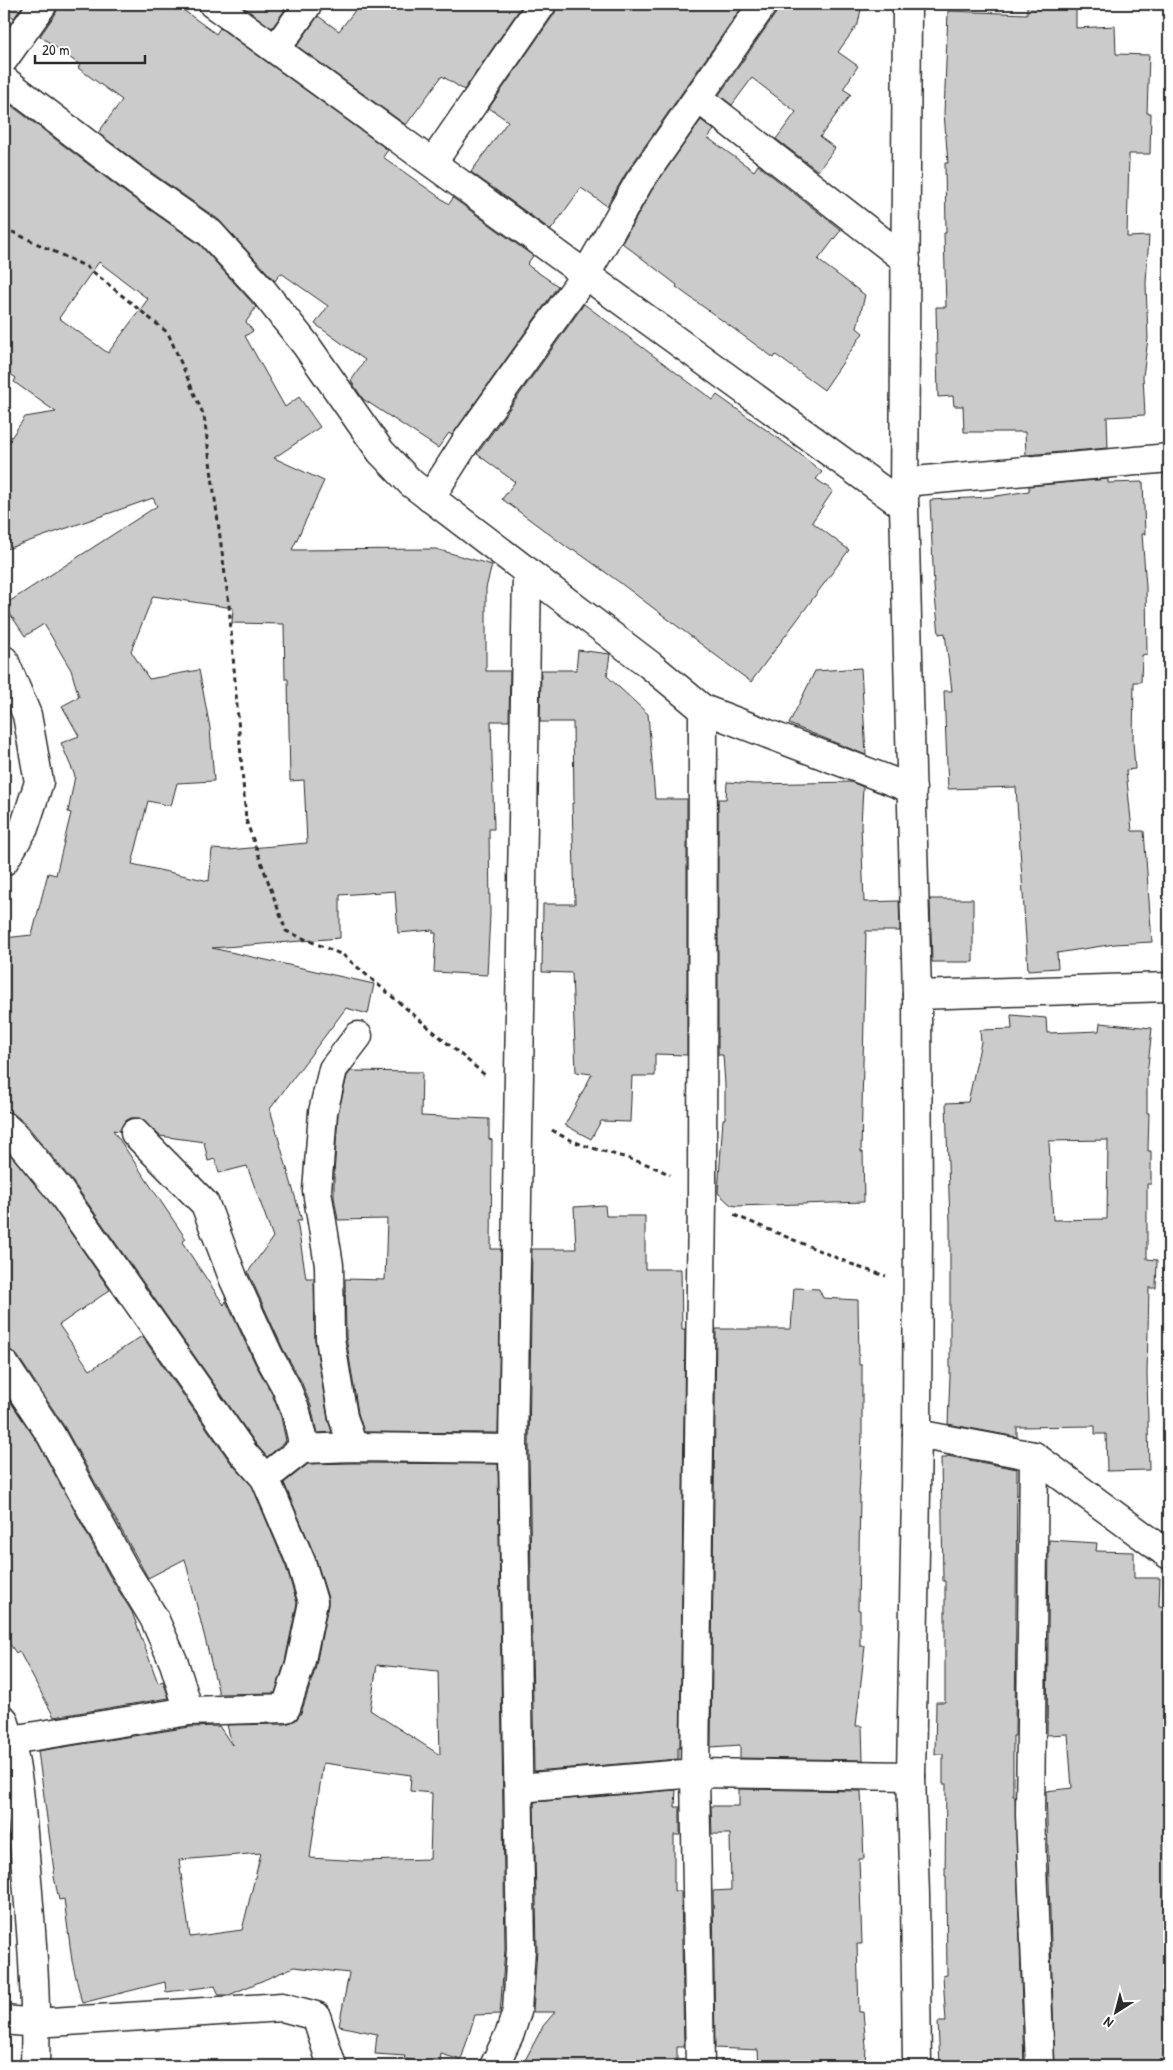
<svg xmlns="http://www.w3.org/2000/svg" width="1173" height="2070" font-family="'Patrick Hand',sans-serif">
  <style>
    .building { fill: #cbcbcb; stroke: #2b2b2b; fill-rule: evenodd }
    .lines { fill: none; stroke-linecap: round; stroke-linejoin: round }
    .minor-casing { stroke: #2b2b2b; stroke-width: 31 }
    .path { stroke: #2b2b2b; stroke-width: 3; stroke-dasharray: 5 4; stroke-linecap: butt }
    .minor { stroke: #fff; stroke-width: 28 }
  </style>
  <rect width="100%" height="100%" fill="#fff"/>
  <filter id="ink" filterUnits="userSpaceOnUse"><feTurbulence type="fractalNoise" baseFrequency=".02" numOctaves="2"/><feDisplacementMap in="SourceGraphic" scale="10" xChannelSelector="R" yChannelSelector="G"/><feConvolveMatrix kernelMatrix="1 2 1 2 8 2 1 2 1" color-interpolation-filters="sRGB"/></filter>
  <g filter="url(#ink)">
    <g class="building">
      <polygon points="4,4 24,4 14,18 4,10"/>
      <polygon points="58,4 175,4 216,34 220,28 388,150 383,157 449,204 453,198 533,256 527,264 530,267 558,286 452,435 449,433 438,448 363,399 351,381 365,360 315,324 328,306 281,273 275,281 219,220 145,168 98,133 122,100 78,68 80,65 40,36 56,13"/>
      <polygon points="239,4 289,4 272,28"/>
      <polygon points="360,4 523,4 464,90 442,76 406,125 297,46 318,16 339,31"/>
      <polygon points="557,4 744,4 626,173 607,206 581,188 551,230 471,172 508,121 489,108 555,13"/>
      <polygon points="778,4 862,4 858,24 838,52 858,66 843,89 851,94 820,137 835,148 818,171 776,139 796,112 752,78 732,105 719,95 776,13"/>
      <polygon points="1027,4 1076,4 1076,28 1115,26 1116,54 1149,55 1147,113 1151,113 1150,154 1129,154 1127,237 1149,236 1146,283 1148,339 1143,376 1145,415 1107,417 1108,448 1026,455 1025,432 964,432 963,406 954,406 953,396 938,397 936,307 946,307 944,233 946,233 945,163 948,163 944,113 948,11 1027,14"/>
      <path d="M 4,100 L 126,193 L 200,245 L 256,307 L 246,322 L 253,331 L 245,336 L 285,407 L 299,397 L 320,427 L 274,458 L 324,481 L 292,550 L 436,549 L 492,565 L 486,588 L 486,671 L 510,671 L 509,721 L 491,721 L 494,829 L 489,829 L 490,915 L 487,975 L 434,972 L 436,933 L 433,933 L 433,930 L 398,933 L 395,891 L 340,895 L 340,938 L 212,948 L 374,984 L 368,1014 L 346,1008 L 270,1109 L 302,1221 L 297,1221 L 306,1278 L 314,1278 L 315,1340 L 328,1420 L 332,1432 L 317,1433 L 311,1406 L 301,1381 L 283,1349 L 248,1272 L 273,1237 L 247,1166 L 219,1173 L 215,1159 L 208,1161 L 204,1142 L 160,1136 L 140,1118 L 131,1118 L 124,1122 L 120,1131 L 113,1130 L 186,1239 L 182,1242 L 224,1305 L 226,1301 L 255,1363 L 272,1394 L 281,1417 L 286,1441 L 267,1457 L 256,1444 L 73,1182 L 25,1123 L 14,1114 L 4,1111 L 4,938 L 32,935 L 48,873 L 56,875 L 71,813 L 68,812 L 75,776 L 61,743 L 79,736 L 62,706 L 79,697 L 71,670 L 44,624 L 25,636 L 4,605 L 157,506 L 153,498 L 4,550 L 4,448 L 25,417 L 56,412 L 14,382 L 16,378 L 4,370 ZM 99,262 L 148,299 L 108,353 L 59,318 ZM 153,596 L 233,608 L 232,623 L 284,624 L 285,679 L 288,679 L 290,781 L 304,780 L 307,843 L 228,850 L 212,849 L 209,881 L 132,864 L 148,801 L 171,806 L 177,783 L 214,781 L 210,728 L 199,670 L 149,679 L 131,651 Z"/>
      <polygon points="701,120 714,130 708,138 754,171 758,165 841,230 818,260 865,295 857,328 863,333 824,390 776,355 774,358 676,287 677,285 622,243 652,190"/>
      <polygon points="584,304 713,400 717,395 796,451 822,472 816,479 833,491 812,522 849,550 751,682 619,582 573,549 572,551 502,499 515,482 477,454"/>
      <polygon points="1108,479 1108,483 1143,482 1145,534 1142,534 1146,586 1147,654 1142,655 1141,682 1134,682 1133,741 1135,769 1126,770 1132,831 1144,831 1152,942 1115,944 1057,953 1058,968 1028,970 1016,787 948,789 944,691 952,691 945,633 939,634 934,587 930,500 990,497 1029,491 1029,486"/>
      <polygon points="578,650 610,654 607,676 648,714 655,799 687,799 687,1055 655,1054 655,1076 632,1076 630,1122 601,1121 591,1139 565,1125 592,1074 576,1072 572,973 542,972 543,904 575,904 572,803 574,803 573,722 540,722 541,670 576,670"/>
      <polygon points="861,668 866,755 789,724 815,671"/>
      <polygon points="727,782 755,784 851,782 863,787 861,825 864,902 899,901 900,931 866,931 861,1152 863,1152 864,1202 737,1206 731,1205 718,1193 723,1119 725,1119 725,1085 723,1055 718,1055 718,799 726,799"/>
      <polygon points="930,899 973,899 973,962 932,962"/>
      <path d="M 1011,1015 L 1046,1018 L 1047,1033 L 1099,1031 L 1100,1023 L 1152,1028 L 1147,1075 L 1147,1113 L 1149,1113 L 1148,1151 L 1151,1151 L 1151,1184 L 1147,1184 L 1147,1259 L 1157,1260 L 1156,1288 L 1149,1288 L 1147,1373 L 1149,1470 L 1107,1471 L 1106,1434 L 1095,1434 L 1095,1426 L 1017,1427 L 1017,1437 L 948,1424 L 950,1376 L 950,1223 L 946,1103 L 968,1102 L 981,1042 L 980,1030 L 1012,1029 ZM 1108,1140 L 1107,1219 L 1053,1220 L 1049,1141 Z"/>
      <polygon points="351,1071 422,1072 421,1116 489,1119 489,1139 492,1140 491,1249 501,1249 498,1433 364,1432 358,1413 346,1337 345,1279 385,1280 387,1219 338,1220 334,1197 334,1175 338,1114 347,1076"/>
      <polygon points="4,1147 48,1200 110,1290 59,1325 90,1370 142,1336 231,1463 252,1486 286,1567 297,1603 285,1661 275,1693 219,1694 185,1559 148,1578 64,1426 17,1355 9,1350 4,1342"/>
      <polygon points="605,1205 606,1216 645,1216 645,1269 681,1269 682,1329 685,1329 680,1748 678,1748 678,1759 534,1771 529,1449 532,1249 576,1249 574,1207"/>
      <polygon points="794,1288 819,1289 823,1298 858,1300 859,1365 862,1365 862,1436 859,1496 860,1496 858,1610 860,1610 860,1646 865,1646 856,1726 862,1726 863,1760 740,1758 740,1745 711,1747 716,1329 791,1329"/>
      <polygon points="10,1401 38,1443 109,1575 132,1612 158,1683 163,1681 169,1698 54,1717 19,1651 16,1653 4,1636 4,1406"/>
      <polygon points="947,1456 1017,1469 1015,1736 1013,1736 1013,1796 1015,1796 1024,2066 940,2066 938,2022 946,2022 943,1976 947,1975 946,1876 945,1876 946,1784 943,1784 943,1754 935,1754 936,1702 945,1702 945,1581 943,1581 941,1458 947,1458"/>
      <path d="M 353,1463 L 498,1464 L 505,1949 L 500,2014 L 475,2015 L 461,2060 L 441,2054 L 440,2063 L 404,2059 L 405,2056 L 375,2054 L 377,2034 L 339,2026 L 349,1973 L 294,1967 L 229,1995 L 219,1995 L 215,1986 L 166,1992 L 165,1982 L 82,2003 L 72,1961 L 64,1899 L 59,1900 L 53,1872 L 54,1871 L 38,1751 L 190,1727 L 219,1726 L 232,1745 L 227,1725 L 286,1724 L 296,1720 L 301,1713 L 315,1670 L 328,1605 L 328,1598 L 315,1556 L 284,1483 L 308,1464 ZM 377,1665 L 438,1671 L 440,1755 L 370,1710 ZM 323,1763 L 411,1775 L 410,1791 L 432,1793 L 430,1859 L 362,1861 L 310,1858 ZM 261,1853 L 242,1930 L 190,1937 L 179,1860 Z"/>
      <polygon points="1049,1540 1097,1543 1096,1551 1134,1552 1134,1578 1160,1578 1159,1606 1169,1607 1169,1903 1165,1903 1166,1960 1169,1960 1169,2066 1055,2066 1046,1791 1072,1788 1068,1734 1047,1735"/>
      <polygon points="739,1789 861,1791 864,1859 859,1859 862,1944 857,1944 859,2012 863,2012 866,2046 865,2066 759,2066 758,2050 715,2048 713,1891 731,1890 730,1834 712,1834 711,1806 739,1806"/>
      <polygon points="676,1790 675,1807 680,1807 680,1835 674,1835 674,1891 681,1891 684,2047 677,2047 677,2066 522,2066 543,2026 555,2012 533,2012 537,1949 534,1802"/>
    </g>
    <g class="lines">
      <g class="minor-casing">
        <g id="minor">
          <polyline points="213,4 904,506"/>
          <polyline points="907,4 904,506 917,995 918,1216 917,1434 911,1776 915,1895 917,2066"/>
          <polyline points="276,49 308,4"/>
          <polyline points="4,59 43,4"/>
          <polyline points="4,80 136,181 210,233 263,291 306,345 381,452 411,483 650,665 703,709 912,789"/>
          <polyline points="698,98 906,260"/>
          <polyline points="433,162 542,4"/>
          <polyline points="904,482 1169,458"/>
          <polyline points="430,498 465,443 586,274 639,182 763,4"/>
          <polyline points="4,660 27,715 39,782 24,828 4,861"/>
          <polyline points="917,995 1169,987"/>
          <polyline points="4,1126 14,1135 60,1191 244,1454 265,1478 301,1562 313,1602 300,1665 286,1708 189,1711"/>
          <polyline points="135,1133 205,1204 234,1280 269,1356 286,1387 296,1412 302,1438 302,1449"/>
          <polyline points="4,1364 51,1435 123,1567 154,1618 174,1663 189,1711 11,1740"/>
          <polyline points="917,1434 1034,1456 1169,1555"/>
          <polyline points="353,1447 343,1417 330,1338 329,1265 317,1191 323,1112 333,1069 358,1036"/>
          <polyline points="1034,1456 1030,1815 1040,2066"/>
          <polyline points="265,1478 302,1449 353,1447 513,1449"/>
          <path d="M 4,1720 C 19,1763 21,1811 25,1856 C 31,1926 37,1996 35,2066"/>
          <polyline points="519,1788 695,1773 911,1776"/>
          <polyline points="4,2020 36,2023 282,2007 316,2016 332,2066"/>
          <polyline points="494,2066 510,2033 517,2011 521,1949 513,1449 527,571"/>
          <polyline points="700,2066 695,1773 702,1199 703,709"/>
        </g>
      </g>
      <g class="path">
        <polyline points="4,228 87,267 168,333 204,416 229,605 246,820 286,931 343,955 485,1075"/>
        <path d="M 552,1130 C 587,1153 633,1154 670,1175"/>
        <polyline points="734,1215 861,1268 886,1276"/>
      </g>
      <use href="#minor" class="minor"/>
    </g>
  </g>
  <rect width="1173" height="2070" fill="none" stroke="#fff" stroke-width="20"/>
  <rect x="10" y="10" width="1153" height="2050" fill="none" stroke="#2b2b2b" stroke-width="2" filter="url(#ink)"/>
  <g transform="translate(1116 2012) rotate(216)" stroke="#ffffff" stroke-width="4" paint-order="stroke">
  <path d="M0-4L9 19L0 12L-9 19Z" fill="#2b2b2b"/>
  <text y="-8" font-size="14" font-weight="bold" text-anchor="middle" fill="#2b2b2b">N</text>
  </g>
  <path d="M35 55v8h110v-8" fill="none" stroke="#2b2b2b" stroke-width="2.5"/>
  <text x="42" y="55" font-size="15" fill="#2b2b2b" stroke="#ffffff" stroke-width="4" paint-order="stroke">20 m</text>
</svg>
